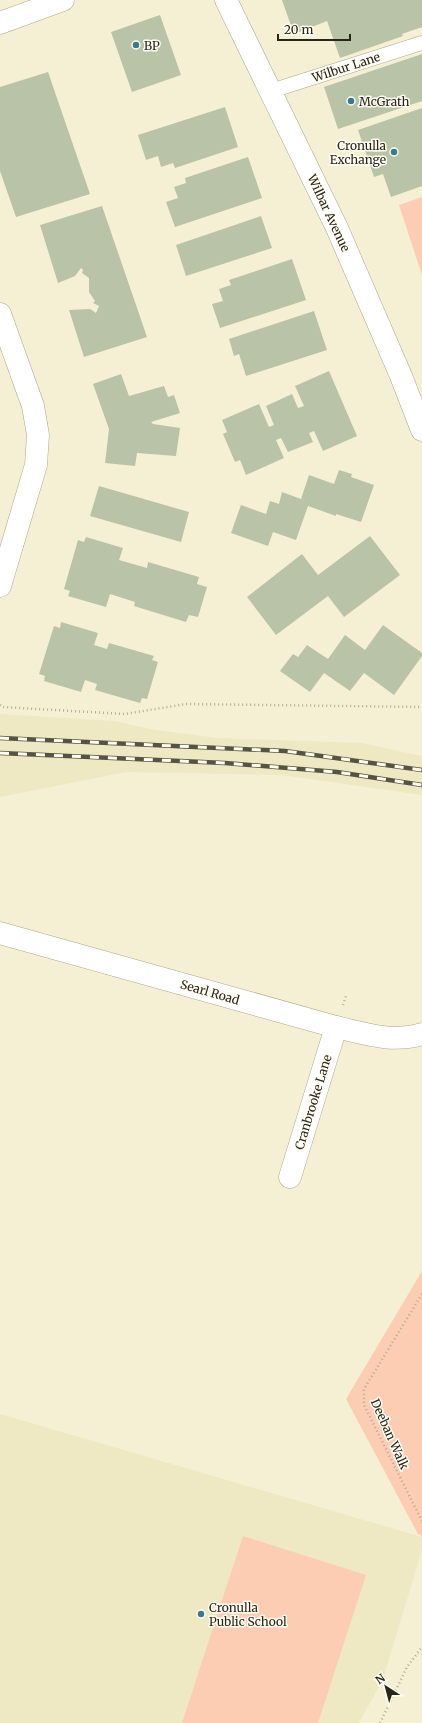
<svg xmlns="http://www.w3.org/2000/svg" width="422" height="1723" font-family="Merriweather,serif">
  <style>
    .built { fill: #eee8c3 }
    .green { fill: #fccdb3 }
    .building { fill: #b9c3a8 }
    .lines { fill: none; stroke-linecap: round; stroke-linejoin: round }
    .service-casing { stroke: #aca78c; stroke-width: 15 }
    .minor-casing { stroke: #aca78c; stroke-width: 23 }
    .tertiary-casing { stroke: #aca78c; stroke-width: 23 }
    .primary-casing { stroke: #aca78c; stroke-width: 23 }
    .path { stroke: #b1ad96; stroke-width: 2.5; stroke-dasharray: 1 3; stroke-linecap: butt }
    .service { stroke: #fff; stroke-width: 14 }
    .minor { stroke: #fff; stroke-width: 22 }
    .tertiary { stroke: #fff; stroke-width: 22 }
    .primary { stroke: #fff; stroke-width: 22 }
    .rail-casing { stroke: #565345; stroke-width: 4.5 }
    .rail { stroke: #fffdf1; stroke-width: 3; stroke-dasharray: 9; stroke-linecap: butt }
    .poi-dot { fill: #3a7a8e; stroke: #fffdf1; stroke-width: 1.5 }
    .labels { text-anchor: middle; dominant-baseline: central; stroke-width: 3; stroke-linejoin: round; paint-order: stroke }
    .poi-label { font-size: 12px; fill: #28261c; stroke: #fffdf1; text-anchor: start }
    .street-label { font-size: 12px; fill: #28261c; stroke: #fffdf1 }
  </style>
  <rect width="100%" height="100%" fill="#f5f0d3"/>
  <g class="built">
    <polygon points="0,714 114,721 155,730 218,738 362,743 422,756 422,795 282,775 126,772 0,797"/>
    <polygon points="0,1414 422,1537 422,1550 383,1679 359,1723 0,1723"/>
  </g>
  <g class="green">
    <polygon points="422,197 422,275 399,205"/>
    <polygon points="422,1271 422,1536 418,1534 346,1399"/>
    <polygon points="243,1536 366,1575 318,1723 182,1723"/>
  </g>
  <g class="building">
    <polygon points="282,0 422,0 422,27 402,34 403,36 340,58 327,21 294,34"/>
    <polygon points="160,15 181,75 132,92 111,32"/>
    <polygon points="422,54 422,101 338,129 324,87"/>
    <polygon points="48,72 90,194 16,217 0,171 0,87"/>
    <polygon points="225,107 238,147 175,168 173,163 161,167 158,156 146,160 138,135"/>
    <polygon points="422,108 422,186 391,197 383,174 374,177 358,130"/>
    <polygon points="248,157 262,198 175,227 166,202 178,198 174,187 186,183 185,178"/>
    <polygon points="102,206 147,337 84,357 69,310 90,309 96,313 99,306 93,303 95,301 89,292 89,278 82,273 83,270 81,268 75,276 58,283 40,225"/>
    <polygon points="261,216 272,248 186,276 176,245"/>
    <polygon points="292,259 306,300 220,328 212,304 223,301 219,289 231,285 229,280"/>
    <polygon points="314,311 327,350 246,376 239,354 234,356 229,339"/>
    <polygon points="329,371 357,436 323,451 314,431 309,433 313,442 288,452 281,438 276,440 284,458 246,475 240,460 235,462 223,434 227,432 222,420 259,404 269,427 274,425 266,406 292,394 298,408 304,406 295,386"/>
    <polygon points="121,374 129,396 164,386 168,397 174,395 180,413 151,422 153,424 180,428 176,456 137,453 135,466 105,463 109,429 93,384"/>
    <polygon points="339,470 352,474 351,477 374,485 361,522 336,514 336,516 308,506 296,540 273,532 268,546 231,533 241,505 266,514 270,501 279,504 282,492 301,499 309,475 334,484"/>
    <polygon points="99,486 189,512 181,542 90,516"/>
    <polygon points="370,536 400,575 344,617 328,596 276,635 247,597 302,554 318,575"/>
    <polygon points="86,537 123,548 119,560 147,568 148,562 199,577 197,584 207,587 198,617 189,615 186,622 134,606 135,602 110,594 106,607 68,596 70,591 64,589 78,540 84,542"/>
    <polygon points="61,622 98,633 94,645 107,649 109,643 154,656 152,660 158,662 147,699 142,698 140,703 95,690 97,684 85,680 81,692 44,681 45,676 39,674 54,626 60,628"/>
    <polygon points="383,625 422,653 422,656 394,695 364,673 350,691 324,673 310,692 280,671 293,654 298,657 307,645 328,659 345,635 365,650"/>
  </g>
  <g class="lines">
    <g class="service-casing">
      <polyline id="service" points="271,91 422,43"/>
    </g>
    <g class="minor-casing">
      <g id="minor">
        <polyline points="0,314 33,406 38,435 36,465 0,586"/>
        <polyline points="290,1177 336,1027"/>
      </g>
    </g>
    <g class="tertiary-casing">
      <g id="tertiary">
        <polyline points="226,0 337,228 401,376 422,430"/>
        <path d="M 0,933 L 336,1027 C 366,1034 392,1043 422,1034"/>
      </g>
    </g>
    <g class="primary-casing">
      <polyline id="primary" points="0,23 63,0"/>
    </g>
    <g class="path">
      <polyline points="0,705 2,707 125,714 186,704 422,707"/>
      <polyline points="343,1005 346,996"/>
      <polyline points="422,1294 364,1389 364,1405 422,1521"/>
      <polyline points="380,1723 407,1667 422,1647"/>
    </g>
    <use href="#service" class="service"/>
    <use href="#minor" class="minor"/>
    <use href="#tertiary" class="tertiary"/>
    <use href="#primary" class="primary"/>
    <g class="rail-casing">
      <g id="rail">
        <polyline points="0,738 285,751 422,770"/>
        <polyline points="0,753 225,763 337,772 422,785"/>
      </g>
    </g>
    <use href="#rail" class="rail"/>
  </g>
  <g class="poi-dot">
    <circle cx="136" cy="45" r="4"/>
    <circle cx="351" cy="101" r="4"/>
    <circle cx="394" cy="152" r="4"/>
    <circle cx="201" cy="1614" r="4"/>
  </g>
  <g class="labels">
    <g class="poi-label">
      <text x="144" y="45">BP</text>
      <text x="359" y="101">McGrath</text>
      <text x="386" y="145" text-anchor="end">Cronulla<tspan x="386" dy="14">Exchange</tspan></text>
      <text x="209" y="1607">Cronulla<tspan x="209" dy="14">Public School</tspan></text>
    </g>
    <g class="street-label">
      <text transform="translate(346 67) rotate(-18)">Wilbur Lane</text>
      <text transform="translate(329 213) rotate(65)">Wilbar Avenue</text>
      <text transform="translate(210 992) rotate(16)">Searl Road</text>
      <text transform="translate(313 1102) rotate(-73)">Cranbrooke Lane</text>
      <text transform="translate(390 1434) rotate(66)">Deeban Walk</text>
    </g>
  </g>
  <g transform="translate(386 1687) rotate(324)" stroke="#fffdf1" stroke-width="3" paint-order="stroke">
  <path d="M0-3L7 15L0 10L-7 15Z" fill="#28261c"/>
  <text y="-6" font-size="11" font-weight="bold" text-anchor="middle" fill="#28261c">N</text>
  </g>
  <path d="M278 34v6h72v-6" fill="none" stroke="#28261c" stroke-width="2"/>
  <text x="284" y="34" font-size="12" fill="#28261c" stroke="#fffdf1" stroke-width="3" paint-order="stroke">20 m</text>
</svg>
